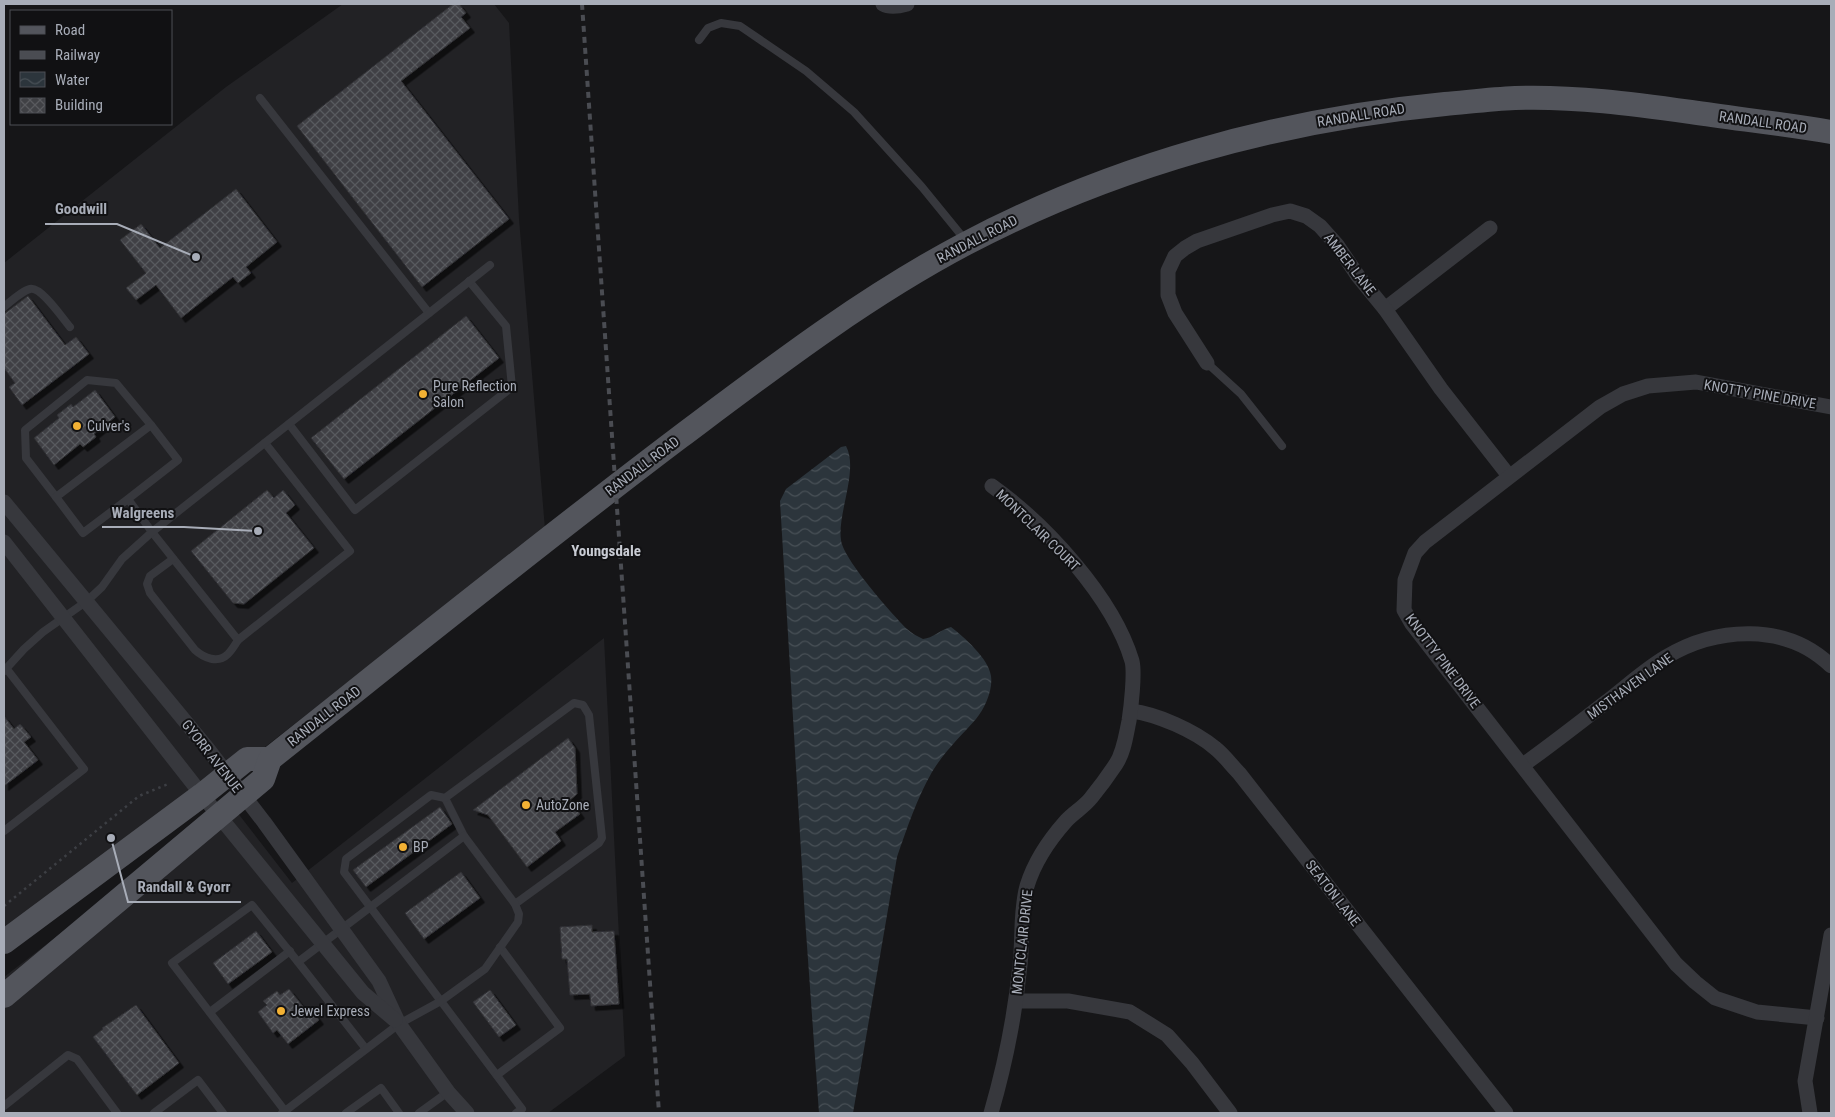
<svg xmlns="http://www.w3.org/2000/svg" width="1835" height="1117" font-family="'Roboto Condensed',sans-serif">
  <style>
    .built { fill: #222225 }
    .water { fill: url(#water-waves) }
    .building { fill: url(#building-cross-hatch); stroke: #303034; filter: url(#shadow) }
    .lines { fill: none; stroke-linecap: round; stroke-linejoin: round }
    .path { stroke: #3d3f44; stroke-width: 2.5; stroke-dasharray: 2.5 4; stroke-linecap: butt }
    .lane { stroke: #37383d; stroke-width: 8 }
    .street { stroke: #37383d; stroke-width: 15 }
    .primary { stroke: #53555c; stroke-width: 24 }
    .rail { stroke: #4a4c52; stroke-width: 4; stroke-dasharray: 6 5; stroke-linecap: butt }
    .poi-dot { fill: #f2b134; stroke: #111113; stroke-width: 2 }
    .labels { text-anchor: middle; dominant-baseline: central; stroke-width: 4; stroke-linejoin: round; paint-order: stroke }
    .street-label { font-size: 14px; fill: #a8adb8; stroke: #111113 }
    .poi-label { font-size: 14px; fill: #a8adb8; stroke: #111113; text-anchor: start }
    .neighbourhood-label { font-size: 15px; font-weight: bold; fill: #c9ccd4; stroke: #111113 }
    .leader { fill: none; stroke: #a8adb8; stroke-width: 2 }
    .callout-dot { fill: #a8adb8; stroke: #111113; stroke-width: 2 }
    .callout-label { font-size: 15px; text-anchor: middle; font-weight: bold; fill: #a8adb8; stroke: #111113; stroke-width: 4; stroke-linejoin: round; paint-order: stroke }
  </style>
  <defs>
    <pattern id="water-waves" width="16" height="10" patternUnits="userSpaceOnUse" patternTransform="scale(1.25)"><rect width="16" height="10" fill="#2c353c"/><path d="M0 5q4-4 8 0t8 0" fill="none" stroke="#485056"/></pattern>
    <pattern id="building-cross-hatch" width="8" height="8" patternUnits="userSpaceOnUse" patternTransform="scale(1.25)"><rect width="8" height="8" fill="#404145"/><path d="M0 0l8 8M0 8l8-8" fill="none" stroke="#595a5e"/></pattern>
    <filter id="shadow"><feDropShadow dx="4.5" dy="4.5" stdDeviation="0" flood-color="#0009"/></filter>
  </defs>
  <rect width="100%" height="100%" fill="#161618"/>
  <g class="built">
    <polygon points="343,4 494,4 509,23 519,219 545,529 4,950 4,263 226,87"/>
    <polygon points="604,638 625,1056 548,1113 4,1113 4,977 230,803 292,883"/>
  </g>
  <path class="water" d="M 846,446 C 859,470 837,514 841,540 C 843,559 892,614 907,629 C 911,633 917,636 923,639 C 933,638 940,630 951,627 C 964,637 989,659 991,676 C 993,690 985,708 976,719 C 961,736 944,752 932,772 C 917,798 907,828 897,857 L 853,1113 L 819,1113 L 805,918 L 780,501 L 786,489 L 841,447 Z"/>
  <g class="building">
    <polygon points="453,4 459,4 466,13 461,17 470,28 401,81 509,219 422,287 297,126"/>
    <polygon points="236,189 277,242 246,267 251,273 238,283 233,277 181,318 156,285 136,300 126,288 146,273 120,240 141,224 160,248"/>
    <polygon points="28,296 65,345 76,337 89,354 22,405 9,387 15,383 4,368 4,314"/>
    <polygon points="466,316 499,358 344,479 311,438"/>
    <polygon points="95,390 115,417 94,434 96,437 83,447 80,444 54,465 34,438 59,418 57,415 71,404 73,407"/>
    <polygon points="267,490 274,498 283,490 295,505 286,513 314,548 244,604 233,603 191,551"/>
    <polygon points="4,716 14,729 20,724 31,737 24,742 38,760 4,786"/>
    <polygon points="568,738 575,748 577,794 570,800 580,814 555,832 561,841 527,867 488,815 473,810"/>
    <polygon points="440,807 452,824 366,887 353,870"/>
    <polygon points="461,872 480,898 424,939 405,913"/>
    <polygon points="592,925 592,932 614,931 619,1004 591,1006 590,994 570,995 567,959 562,959 560,927"/>
    <polygon points="256,931 272,952 228,984 213,963"/>
    <polygon points="289,989 305,1009 307,1007 310,1010 311,1009 319,1020 288,1044 277,1030 273,1033 258,1012 267,1005 263,1001 277,991 280,995"/>
    <polygon points="490,990 516,1025 499,1037 473,1002"/>
    <polygon points="136,1005 179,1063 137,1095 93,1037 103,1029 102,1028"/>
  </g>
  <g class="lines">
    <polyline class="path" points="4,906 139,796 168,784"/>
    <g class="lane">
      <polyline points="699,40 708,28 721,23 740,26 806,71 854,112 922,187 966,241"/>
      <polyline points="260,98 429,313"/>
      <path d="M 4,307 C 11,301 22,291 30,289 C 41,286 63,319 70,327"/>
      <polyline points="1207,363 1241,394 1282,446"/>
      <polyline points="289,424 355,510 512,387 506,326 469,281"/>
      <polyline points="56,497 26,458 25,430 87,380 116,383 151,425"/>
      <polyline points="128,499 83,533 56,497 151,425 178,460 128,499 152,532 238,640 350,551 265,443"/>
      <path d="M 173,559 L 150,576 L 147,584 L 150,593 L 195,650 C 204,658 218,664 228,654 C 232,650 235,645 238,640"/>
      <polyline points="4,671 24,649 43,632 87,601 102,587 122,559 152,532 490,265"/>
      <polyline points="445,798 464,836"/>
      <polyline points="4,831 84,769 6,668"/>
      <polyline points="515,904 599,843 602,838 589,715 583,705 574,703 445,798 431,795 346,859 344,872 522,1109 516,1113"/>
      <polyline points="298,962 366,1049"/>
      <polyline points="210,1012 290,951"/>
      <polyline points="497,1075 560,1028 500,947"/>
      <polyline points="4,1106 68,1055 77,1059 117,1113"/>
      <polyline points="154,1113 198,1080 223,1113"/>
      <polyline points="282,1113 285,1111 399,1024 441,1001 485,969 518,922 519,914 515,904 464,836 298,962 252,905 172,963 285,1111"/>
      <polyline points="346,1113 381,1088 399,1113"/>
      <polyline points="419,1113 448,1092"/>
    </g>
    <g class="street">
      <path d="M 883,4 C 890,8 900,6 907,4"/>
      <polyline points="1385,309 1490,228"/>
      <polyline points="1207,363 1175,313 1168,295 1168,271 1175,256 1185,248 1197,241 1272,215 1290,211 1306,216 1320,226 1337,245 1358,276 1385,309 1441,389 1509,476"/>
      <polyline points="4,502 208,749 264,822 379,981 399,1024 448,1092 467,1113"/>
      <polyline points="4,542 202,795 363,993 395,1020"/>
      <path d="M 1131,711 C 1157,714 1195,731 1215,748 C 1224,755 1231,765 1239,773 L 1506,1113"/>
      <path d="M 1523,765 C 1551,745 1578,724 1605,703 C 1625,688 1644,670 1666,657 C 1716,627 1786,622 1831,666"/>
      <polyline points="1016,1001 1068,1001 1130,1012 1167,1035 1192,1063 1230,1113"/>
      <polyline points="1817,1018 1757,1012 1715,998 1695,982 1676,964 1412,624 1404,610 1405,580 1415,553 1425,542 1600,407 1623,394 1648,386 1696,382 1831,407"/>
      <path d="M 991,1113 C 1005,1065 1015,1015 1020,965 C 1023,939 1020,911 1027,886 C 1034,863 1050,839 1066,821 C 1073,813 1084,807 1091,798 C 1100,787 1108,776 1116,764 C 1124,752 1126,735 1129,721 C 1131,708 1135,673 1132,661 C 1113,597 1045,524 992,486"/>
      <polyline points="1810,1113 1805,1081 1831,935"/>
    </g>
    <g class="primary">
      <polyline points="4,942 202,795 247,759 270,759"/>
      <path d="M 4,996 L 263,779 L 270,759 C 406,651 541,542 680,437 C 772,368 863,298 965,244 C 1113,166 1278,120 1445,104 C 1468,102 1492,99 1515,98 C 1575,96 1633,104 1691,112 C 1738,119 1785,124 1831,132"/>
    </g>
    <polyline class="rail" points="582,4 659,1113"/>
  </g>
  <g class="poi-dot">
    <circle cx="423" cy="394" r="5"/>
    <circle cx="77" cy="426" r="5"/>
    <circle cx="526" cy="805" r="5"/>
    <circle cx="403" cy="847" r="5"/>
    <circle cx="281" cy="1011" r="5"/>
  </g>
  <g class="labels">
    <g class="street-label">
      <text transform="translate(1361 115) rotate(-9)">RANDALL ROAD</text>
      <text transform="translate(1763 122) rotate(8)">RANDALL ROAD</text>
      <text transform="translate(977 239) rotate(-27)">RANDALL ROAD</text>
      <text transform="translate(1350 264) rotate(52)">AMBER LANE</text>
      <text transform="translate(1760 394) rotate(10)">KNOTTY PINE DRIVE</text>
      <text transform="translate(642 466) rotate(-37)">RANDALL ROAD</text>
      <text transform="translate(1038 530) rotate(44)">MONTCLAIR COURT</text>
      <text transform="translate(1443 661) rotate(53)">KNOTTY PINE DRIVE</text>
      <text transform="translate(1630 686) rotate(-36)">MISTHAVEN LANE</text>
      <text transform="translate(324 716) rotate(-38)">RANDALL ROAD</text>
      <text transform="translate(212 756) rotate(52)">GYORR AVENUE</text>
      <text transform="translate(1333 893) rotate(52)">SEATON LANE</text>
      <text transform="translate(1022 942) rotate(-84)">MONTCLAIR DRIVE</text>
    </g>
    <g class="poi-label">
      <text x="433" y="386">Pure Reflection<tspan x="433" dy="16">Salon</tspan></text>
      <text x="87" y="426">Culver's</text>
      <text x="536" y="805">AutoZone</text>
      <text x="413" y="847">BP</text>
      <text x="291" y="1011">Jewel Express</text>
    </g>
    <g class="neighbourhood-label">
      <text x="606" y="551">Youngsdale</text>
    </g>
  </g>
  <path class="leader" d="M196 257L117 224H45M258 531L184 527H102M111 838L128 902H241"/>
  <g class="callout-dot">
    <circle cx="196" cy="257" r="5"/>
    <circle cx="258" cy="531" r="5"/>
    <circle cx="111" cy="838" r="5"/>
  </g>
  <g class="callout-label">
    <text x="81" y="214">Goodwill</text>
    <text x="143" y="518">Walgreens</text>
    <text x="184" y="892">Randall &amp; Gyorr</text>
  </g>
  <rect width="1835" height="1117" fill="none" stroke="#a8adb8" stroke-width="10"/>
  <rect x="10" y="10" width="162" height="115" fill="#111113" stroke="#4d4f55"/>
  <rect x="20" y="26" width="25" height="8" fill="#53555c" stroke="#4d4f55"/>
  <text x="55" y="35" font-size="15" fill="#a8adb8">Road</text>
  <rect x="20" y="51" width="25" height="8" fill="#4a4c52" stroke="#4d4f55"/>
  <text x="55" y="60" font-size="15" fill="#a8adb8">Railway</text>
  <rect x="20" y="72" width="25" height="15" fill="url(#water-waves)" stroke="#4d4f55"/>
  <text x="55" y="85" font-size="15" fill="#a8adb8">Water</text>
  <rect x="20" y="98" width="25" height="15" fill="url(#building-cross-hatch)" stroke="#4d4f55"/>
  <text x="55" y="110" font-size="15" fill="#a8adb8">Building</text>
</svg>
